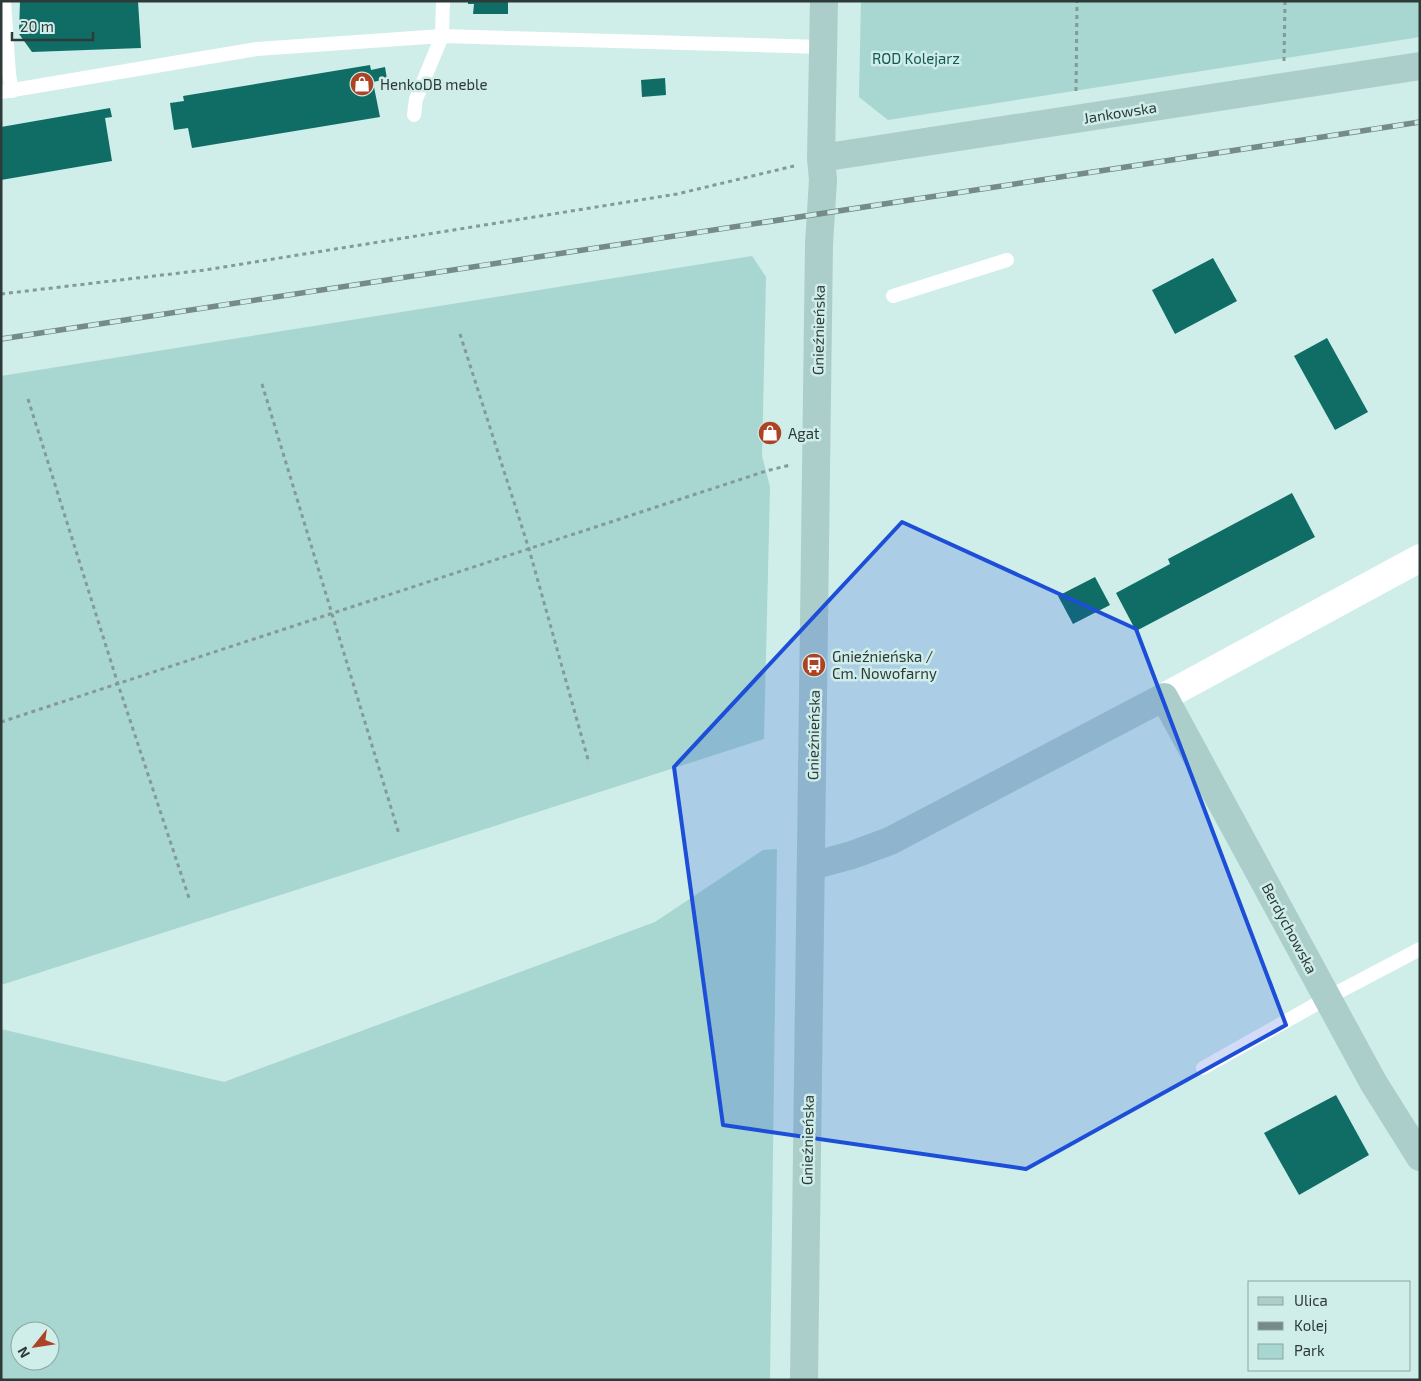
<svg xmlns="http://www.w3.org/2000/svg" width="1421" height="1381" font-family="'Exo 2',sans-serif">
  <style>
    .green { fill: #a8d6d0; fill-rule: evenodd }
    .building { fill: #0f6d66 }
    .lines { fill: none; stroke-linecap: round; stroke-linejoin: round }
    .path { stroke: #859a97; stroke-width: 3; stroke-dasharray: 4 4; stroke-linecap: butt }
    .lane { stroke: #fff; stroke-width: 14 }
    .street { stroke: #fff; stroke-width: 28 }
    .secondary { stroke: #accecb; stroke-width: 28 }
    .rail-casing { stroke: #768a87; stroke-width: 5.5 }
    .rail { stroke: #cfede9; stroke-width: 4; stroke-dasharray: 11; stroke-linecap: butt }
    .marked { fill: #1d4ed8; fill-opacity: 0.2; stroke: #1d4ed8; stroke-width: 4; stroke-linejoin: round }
    .labels { text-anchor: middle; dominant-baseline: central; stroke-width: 5; stroke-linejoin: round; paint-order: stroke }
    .park-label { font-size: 15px; fill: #145953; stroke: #cfede9 }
    .poi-label { font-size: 15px; fill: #2e3a38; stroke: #cfede9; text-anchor: start }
    .street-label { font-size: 15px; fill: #2e3a38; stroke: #cfede9 }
  </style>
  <rect width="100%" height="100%" fill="#cfede9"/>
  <g class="green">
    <polygon points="861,1 1420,1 1420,37 888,120 859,97"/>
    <polygon points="752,256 766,277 762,456 770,487 764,739 1,985 1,376"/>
    <path d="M 777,849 L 770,1380 L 1,1380 L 1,1029 L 224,1082 L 655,922 L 763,850 ZM 20,1331 L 50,1331 L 50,1361 L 20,1361 Z"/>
  </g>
  <g class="building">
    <polygon points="20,1 138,1 141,48 32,52 19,34"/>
    <polygon points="468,1 508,1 508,14 473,14 474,4 468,4"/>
    <polygon points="370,65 371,70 385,67 387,79 373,82 380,117 192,148 188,128 174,130 170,103 184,101 183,96"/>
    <polygon points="665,78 666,95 642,97 641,80"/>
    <polygon points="110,108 112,117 105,118 112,161 1,180 1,127"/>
    <polygon points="1213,258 1237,301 1175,334 1152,290"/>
    <polygon points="1327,338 1368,412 1335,430 1294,356"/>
    <rect x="762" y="427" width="16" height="11"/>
    <polygon points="1292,493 1315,537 1136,631 1116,593 1170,564 1168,559"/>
    <polygon points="1095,577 1110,605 1073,624 1058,596"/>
    <polygon points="1336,1095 1369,1155 1299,1195 1264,1133"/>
  </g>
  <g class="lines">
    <g class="path">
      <polyline points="1284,61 1285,1"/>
      <polyline points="1076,91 1077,1"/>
      <polyline points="1,294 205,270 677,194 794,166"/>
      <polyline points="460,334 529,549 589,763"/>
      <polyline points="262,384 399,834"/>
      <polyline points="28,399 118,684 190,901"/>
      <polyline points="1,722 766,471 790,465"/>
    </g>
    <g class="lane">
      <polyline points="4,1 9,74 12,91"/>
      <polyline points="1,92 257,49 442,36 823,47"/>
      <polyline points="414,115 416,99 442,36 443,1"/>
      <polyline points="893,296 1007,260"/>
      <polyline points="1203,1068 1327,998 1420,949"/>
    </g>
    <polyline class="street" points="1164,697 1420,558"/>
    <g class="secondary">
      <polyline points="821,158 1420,66"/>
      <polyline points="812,866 852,855 890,841 1164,697 1373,1082 1420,1157"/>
      <polyline points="804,1380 819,244 823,180 821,158 824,1"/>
    </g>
    <g class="rail-casing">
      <polyline id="rail" points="1,339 1420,122"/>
    </g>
    <use href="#rail" class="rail"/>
  </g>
  <path class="marked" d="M 902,522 L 1136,629 L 1286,1025 L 1026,1169 L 723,1125 L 674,767 Z"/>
  <defs>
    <g id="shop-disc" transform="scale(1.25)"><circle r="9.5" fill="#ac4325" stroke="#cfede9"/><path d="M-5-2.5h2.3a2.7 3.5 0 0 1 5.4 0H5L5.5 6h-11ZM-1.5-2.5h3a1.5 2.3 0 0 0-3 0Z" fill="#fff"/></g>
    <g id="bus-disc" transform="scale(1.25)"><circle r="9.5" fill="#ac4325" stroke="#cfede9"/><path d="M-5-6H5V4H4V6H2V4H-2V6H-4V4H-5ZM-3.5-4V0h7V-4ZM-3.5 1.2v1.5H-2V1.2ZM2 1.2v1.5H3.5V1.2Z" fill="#fff"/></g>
  </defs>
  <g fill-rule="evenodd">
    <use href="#shop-disc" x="362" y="84"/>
    <use href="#shop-disc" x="770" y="433"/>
    <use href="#bus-disc" x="814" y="665"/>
  </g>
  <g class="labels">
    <g class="park-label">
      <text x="916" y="58">ROD Kolejarz</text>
    </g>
    <g class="poi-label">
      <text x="380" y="84">HenkoDB meble</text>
      <text x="788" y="433">Agat</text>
      <text x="832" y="656">Gnieźnieńska /<tspan x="832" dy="17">Cm. Nowofarny</tspan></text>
    </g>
    <g class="street-label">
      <text transform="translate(1120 112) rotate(-9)">Jankowska</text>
      <text transform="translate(818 330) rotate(-89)">Gnieźnieńska</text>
      <text transform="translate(813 735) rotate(-89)">Gnieźnieńska</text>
      <text transform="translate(1290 928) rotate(62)">Berdychowska</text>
      <text transform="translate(807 1140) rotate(-89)">Gnieźnieńska</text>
    </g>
  </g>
  <rect width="1421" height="1381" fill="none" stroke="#2e3a38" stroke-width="5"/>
  <rect x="1248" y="1281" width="162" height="90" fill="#cfede9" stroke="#8fa5a2"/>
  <rect x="1258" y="1297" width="25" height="8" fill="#accecb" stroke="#8fa5a2"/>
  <text x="1294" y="1306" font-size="15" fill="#2e3a38">Ulica</text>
  <rect x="1258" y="1322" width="25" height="8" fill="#768a87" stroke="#8fa5a2"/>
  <text x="1294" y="1331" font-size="15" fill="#2e3a38">Kolej</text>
  <rect x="1258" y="1344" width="25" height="15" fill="#a8d6d0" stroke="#8fa5a2"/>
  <text x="1294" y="1356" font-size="15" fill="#2e3a38">Park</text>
  <g transform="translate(35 1346) rotate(240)"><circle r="24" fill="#cfede9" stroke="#8fa5a2"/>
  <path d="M0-4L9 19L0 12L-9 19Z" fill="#ac4325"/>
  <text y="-8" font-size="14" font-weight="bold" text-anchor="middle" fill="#2e3a38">N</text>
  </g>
  <path d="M12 32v8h81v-8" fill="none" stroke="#2e3a38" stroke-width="2.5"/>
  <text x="20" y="32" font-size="15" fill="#2e3a38" stroke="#cfede9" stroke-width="4" paint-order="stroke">20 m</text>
</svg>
